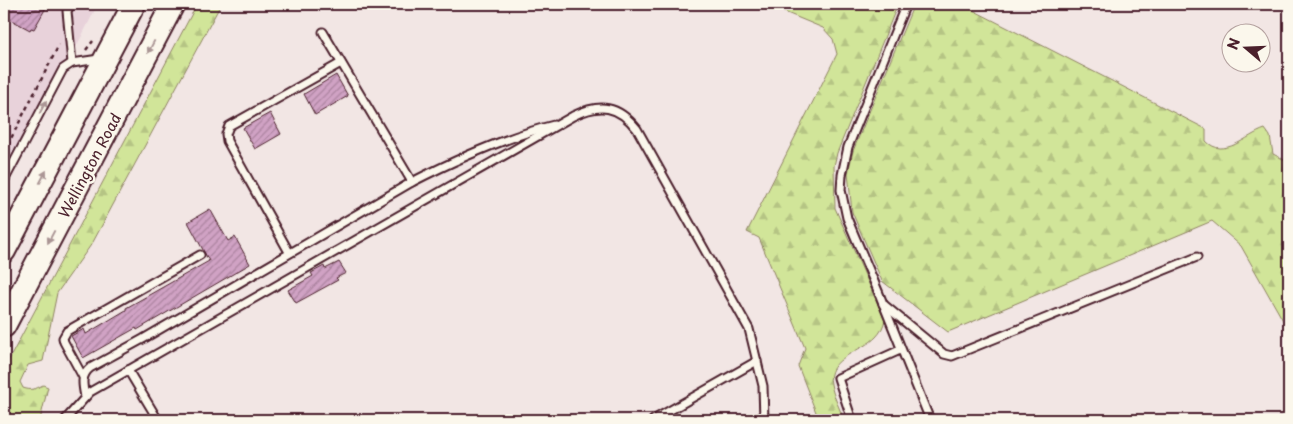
<svg xmlns="http://www.w3.org/2000/svg" width="1293" height="424" font-family="'Playpen Sans',sans-serif">
  <style>
    .built { fill: #e8d2da }
    .forest { fill: url(#forest-firs); stroke: #8e8262 }
    .building { fill: url(#building-hatch); stroke: #4a1f2b }
    .lines { fill: none; stroke-linecap: round; stroke-linejoin: round }
    .service-casing { stroke: #4a1f2b; stroke-width: 11 }
    .trunk-casing { stroke: #4a1f2b; stroke-width: 26 }
    .path { stroke: #4a1f2b; stroke-width: 2.5; stroke-dasharray: 4 4; stroke-linecap: butt }
    .service { stroke: #fbf7ec; stroke-width: 7 }
    .trunk { stroke: #fbf7ec; stroke-width: 22 }
    .oneway { fill: #ab9695 }
    .labels { text-anchor: middle; dominant-baseline: central; stroke-width: 5; stroke-linejoin: round; paint-order: stroke }
    .street-label { font-size: 15px; fill: #4a1f2b; stroke: #fbf7ec }
  </style>
  <defs>
    <pattern id="forest-firs" width="22" height="20" patternUnits="userSpaceOnUse" patternTransform="scale(1.25)"><rect width="22" height="20" fill="#d1e599"/><path d="M5 1l3.5 6h-7zM16 11l3.5 6h-7z" fill="#b5c484"/></pattern>
    <pattern id="building-hatch" width="6" height="6" patternUnits="userSpaceOnUse" patternTransform="scale(1.25)"><rect width="6" height="6" fill="#d0a2c4"/><path d="M-1 1l2-2M0 6l6-6M5 7l2-2" fill="none" stroke="#ab839f"/></pattern>
  </defs>
  <rect width="100%" height="100%" fill="#f2e6e4"/>
  <filter id="ink" filterUnits="userSpaceOnUse"><feTurbulence type="fractalNoise" baseFrequency=".02" numOctaves="2"/><feDisplacementMap in="SourceGraphic" scale="10" xChannelSelector="R" yChannelSelector="G"/><feConvolveMatrix kernelMatrix="1 2 1 2 8 2 1 2 1" color-interpolation-filters="sRGB"/></filter>
  <g filter="url(#ink)">
    <polygon class="built" points="4,4 98,4 66,67 4,181"/>
    <g class="forest">
      <path d="M 197,4 L 221,4 L 93,242 L 57,293 L 43,361 L 28,365 L 20,382 L 23,388 C 32,391 35,389 43,385 L 48,387 L 40,420 L 4,420 L 4,369 Z"/>
      <path d="M 765,4 L 898,4 L 837,153 L 834,166 L 835,208 L 885,320 C 883,327 881,332 876,337 C 863,351 825,358 831,384 C 833,396 840,409 844,420 L 819,420 L 798,366 L 805,348 L 759,238 L 747,232 L 837,54 L 833,39 L 823,28 Z"/>
      <path d="M 914,4 L 961,4 L 1206,129 L 1206,141 C 1224,160 1246,135 1265,129 L 1270,136 L 1273,154 L 1289,162 L 1289,331 L 1241,246 L 1212,221 L 948,332 L 882,281 L 852,212 L 848,173 L 853,151 Z"/>
    </g>
    <g class="building">
      <polygon points="4,4 48,4 34,29 31,28 30,30 4,16"/>
      <polygon points="336,75 348,96 315,115 304,94"/>
      <polygon points="270,113 281,134 255,149 243,128"/>
      <polygon points="210,209 228,241 235,237 250,264 137,330 136,328 83,358 71,336 84,329 86,334 126,310 126,308 209,261 188,222"/>
      <polygon points="339,262 346,273 336,278 338,280 296,303 288,290 313,276 311,273 324,266 325,269"/>
    </g>
    <g class="lines">
      <g class="service-casing">
        <g id="service">
          <polyline points="71,4 67,11 72,63"/>
          <polyline points="906,4 848,147 842,175 841,190 847,218 878,291 930,420"/>
          <polyline points="323,32 412,182"/>
          <polyline points="4,181 63,69 72,63 99,59"/>
          <polyline points="289,252 227,141 226,134 229,126 341,63"/>
          <polyline points="883,304 944,354 952,356 1197,257"/>
          <polyline points="128,370 158,420"/>
          <polyline points="83,377 64,342 63,338 67,331 200,255"/>
          <path d="M 85,397 C 83,386 80,376 90,368 L 143,339 L 412,182 C 457,159 505,137 554,125"/>
          <path d="M 65,420 L 90,392 L 573,116 C 600,103 618,105 637,129 L 749,329 L 763,386 L 764,420"/>
          <polyline points="653,420 757,361"/>
          <polyline points="852,420 838,378 900,350"/>
        </g>
      </g>
      <g class="trunk-casing">
        <g id="trunk">
          <polyline points="4,251 134,4"/>
          <polyline points="4,326 173,4"/>
        </g>
      </g>
      <g class="path">
        <polyline points="86,50 93,41"/>
        <polyline points="4,152 59,45"/>
      </g>
      <use href="#service" class="service"/>
      <use href="#trunk" class="trunk"/>
    </g>
    <defs><path id="oneway-solid" d="M-6-.8H1V-3.2L6.5 0L1 3.2V.8H-6Z" transform="scale(1.25)"/></defs>
    <g class="oneway">
      <use href="#oneway-solid" transform="translate(151 47) rotate(118)"/>
      <use href="#oneway-solid" transform="translate(43 107) rotate(-62)"/>
      <use href="#oneway-solid" transform="translate(43 177) rotate(-62)"/>
      <use href="#oneway-solid" transform="translate(51 237) rotate(118)"/>
    </g>
  </g>
  <g class="labels">
    <g class="street-label">
      <text transform="translate(89 165) rotate(-62)">Wellington Road</text>
    </g>
  </g>
  <rect width="1293" height="424" fill="none" stroke="#fbf7ec" stroke-width="20"/>
  <rect x="10" y="10" width="1273" height="404" fill="none" stroke="#4a1f2b" stroke-width="2" filter="url(#ink)"/>
  <g transform="translate(1246 48) rotate(289)"><circle r="24" fill="#fbf7ec" stroke="#b4a19f"/>
  <path d="M0-4L9 19L0 12L-9 19Z" fill="#4a1f2b"/>
  <text y="-8" font-size="14" font-weight="bold" text-anchor="middle" fill="#4a1f2b">N</text>
  </g>
</svg>
